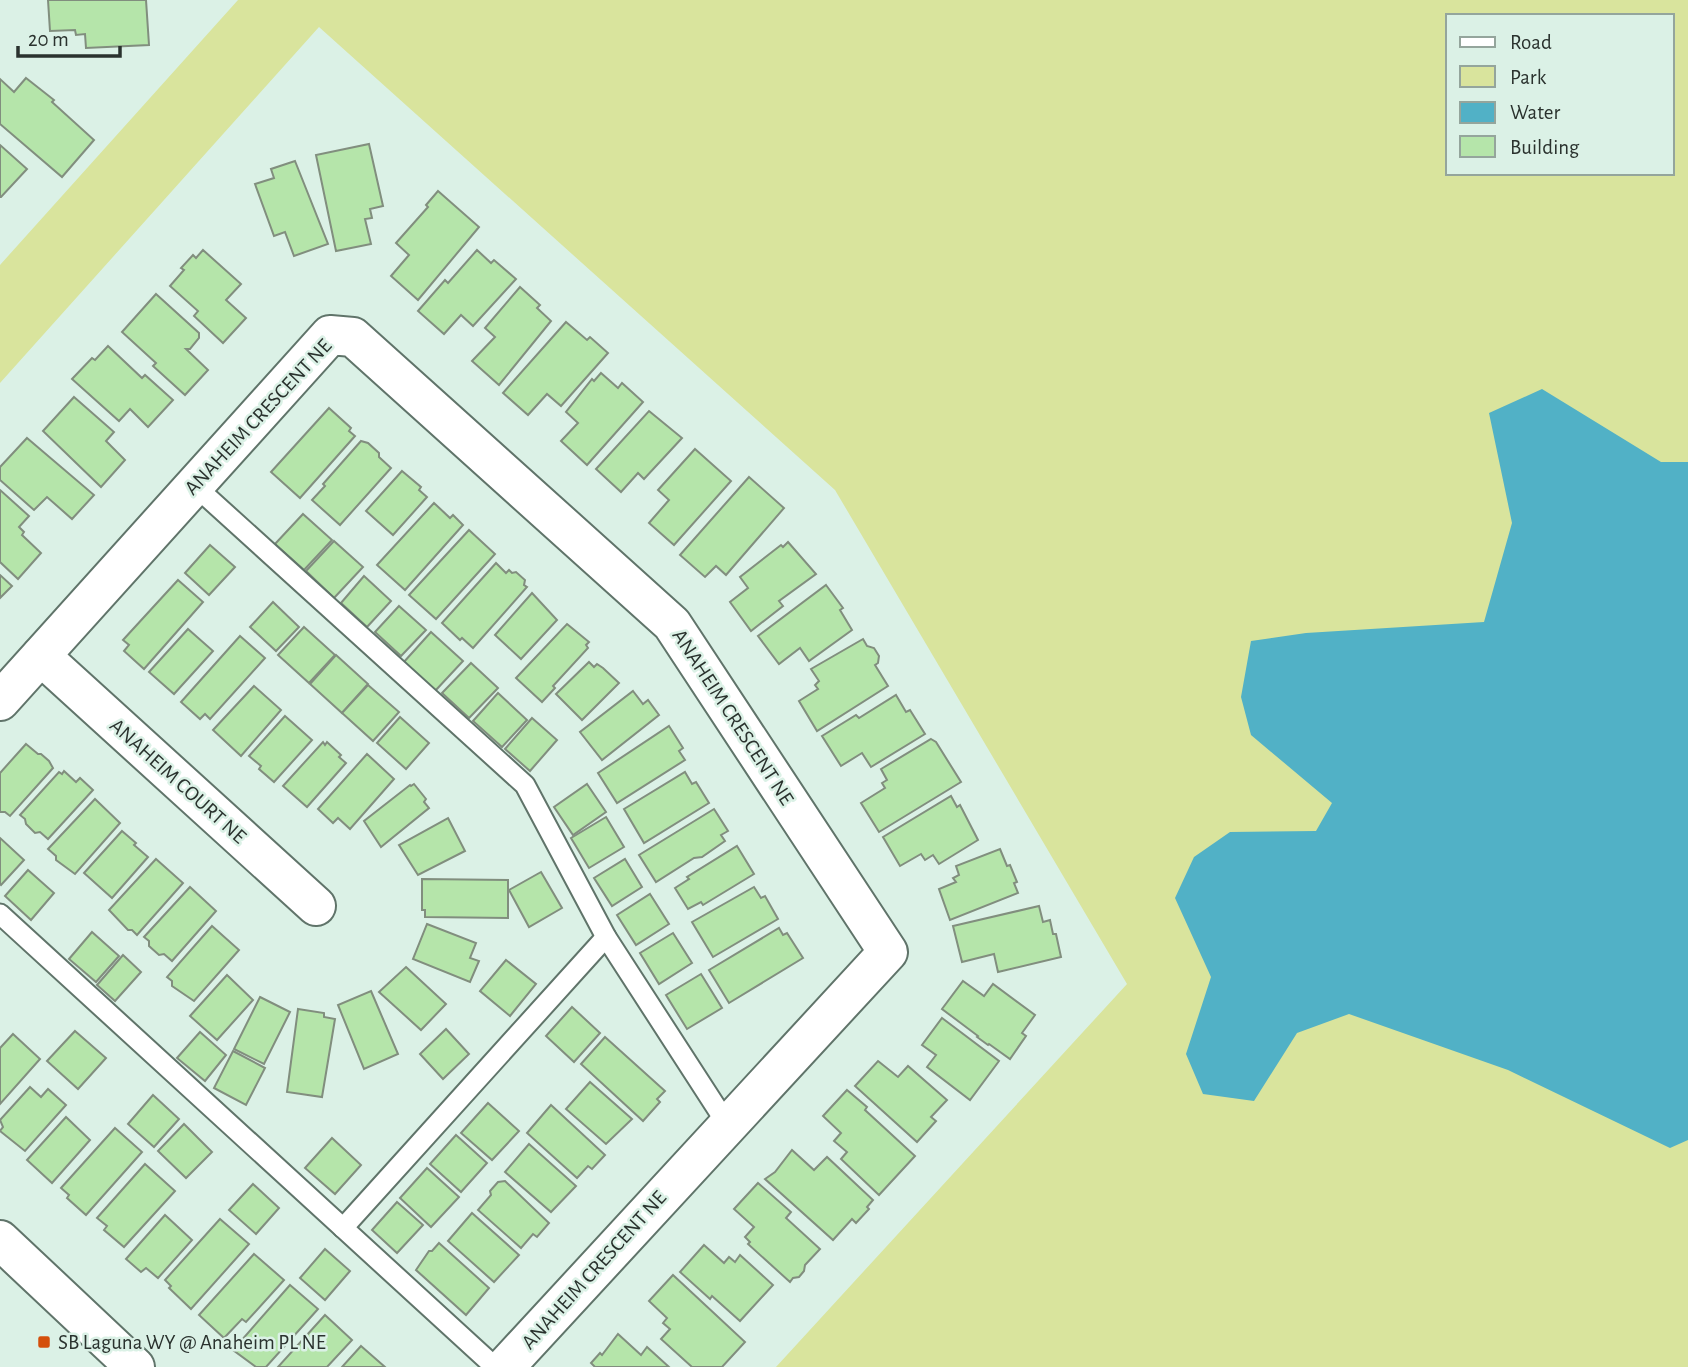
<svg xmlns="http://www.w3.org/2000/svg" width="1688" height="1367" font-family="'Alegreya Sans',sans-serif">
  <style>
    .green { fill: #d9e49d; fill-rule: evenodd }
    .water { fill: #51b1c6 }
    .building { fill: #b5e5aa; stroke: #818e7e; stroke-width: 2 }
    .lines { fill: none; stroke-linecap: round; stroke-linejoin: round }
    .service-casing { stroke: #60746a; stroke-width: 23 }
    .minor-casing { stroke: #60746a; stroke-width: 42 }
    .tertiary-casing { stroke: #60746a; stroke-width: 42 }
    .service { stroke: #fff; stroke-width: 19 }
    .minor { stroke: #fff; stroke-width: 38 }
    .tertiary { stroke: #fff; stroke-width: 38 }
    .poi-dot { fill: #d44f0b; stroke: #dbf1e6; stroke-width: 2.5 }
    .labels { text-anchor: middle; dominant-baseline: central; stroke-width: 5; stroke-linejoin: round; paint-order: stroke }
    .street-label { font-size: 21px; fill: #2a322e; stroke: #dbf1e6 }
    .poi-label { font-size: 21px; fill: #2a322e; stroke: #dbf1e6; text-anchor: start }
  </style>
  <rect width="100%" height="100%" fill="#dbf1e6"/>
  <path class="green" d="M 238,0 L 1688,0 L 1688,1367 L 776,1367 L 1127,984 L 835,490 L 319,27 L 0,383 L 0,265 ZM 1448,16 L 1672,16 L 1672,173 L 1448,173 Z"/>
  <polygon class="water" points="1542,389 1661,462 1688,462 1688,1140 1670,1148 1508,1070 1349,1014 1297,1033 1254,1101 1203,1094 1186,1054 1211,977 1175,898 1194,857 1230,832 1316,831 1332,803 1251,735 1241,697 1251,641 1306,633 1484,622 1512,523 1489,413"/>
  <g class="building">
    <polygon points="48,0 146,0 149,45 86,48 85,34 76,35 75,30 50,31"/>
    <polygon points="26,78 54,100 52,102 94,140 62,177 0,124 0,79 14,92"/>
    <polygon points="369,144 383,206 370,209 372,218 365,219 371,244 336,251 316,155"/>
    <polygon points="0,145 27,169 1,197 0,197"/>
    <polygon points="295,161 328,244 294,256 285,232 274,236 255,184 274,178 271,169"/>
    <polygon points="438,191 479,227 418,300 391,276 409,255 396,243 428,207 426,205"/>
    <polygon points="203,250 241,284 226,300 246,318 223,343 194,316 198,311 170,286 184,270 181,268 193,255 196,258"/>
    <polygon points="477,250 491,263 494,260 516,279 473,326 461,315 444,334 418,311 445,280 448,283"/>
    <polygon points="520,287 540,305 537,308 551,321 499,385 472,361 495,337 485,328"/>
    <polygon points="156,294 199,333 199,338 190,349 186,349 208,370 185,395 153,366 156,363 122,332"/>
    <polygon points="566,322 587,340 590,337 608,353 561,406 547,394 528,415 503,393"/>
    <polygon points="108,346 142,378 145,375 173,400 148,427 130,409 119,421 72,379 92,358 95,360"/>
    <polygon points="601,373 618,388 622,383 643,402 587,465 561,441 578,423 566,412 592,379 594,381"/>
    <polygon points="74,397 114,432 106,441 125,460 101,487 43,431"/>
    <polygon points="329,408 351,428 349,431 355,436 300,498 271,472"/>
    <polygon points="649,411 682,438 644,479 638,473 621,492 596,469"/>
    <polygon points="27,438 94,495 72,519 47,497 34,510 0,480 0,467"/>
    <polygon points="361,441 368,443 379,453 379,457 391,468 340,525 312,500 325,486 323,484"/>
    <polygon points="695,449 731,481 674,545 649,523 669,500 658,490"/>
    <polygon points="402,471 421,487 419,490 427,497 393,535 366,511"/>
    <polygon points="749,477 784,508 726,575 716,566 705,577 680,555"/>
    <polygon points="0,490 29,516 19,527 24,532 22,535 41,553 18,579 0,562"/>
    <polygon points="434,503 450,518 453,515 463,525 405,590 377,565"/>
    <polygon points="303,514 332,540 304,570 275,544"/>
    <polygon points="469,530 495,554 436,619 409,595"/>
    <polygon points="334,541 363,567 334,598 306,571"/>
    <polygon points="788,542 816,574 779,601 783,606 751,631 730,602 748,588 740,577 781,545 783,547"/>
    <polygon points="210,545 235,567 209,595 185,573"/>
    <polygon points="496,563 506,573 509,570 512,573 516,572 525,580 524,585 527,587 473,648 462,638 460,640 442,623"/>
    <polygon points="0,575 12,586 0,598"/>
    <polygon points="364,576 391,601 367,627 341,603"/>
    <polygon points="178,580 203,602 144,669 124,651 129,645 123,640"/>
    <polygon points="826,585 843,608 840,610 852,630 809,661 800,648 779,664 758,636"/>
    <polygon points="532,593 557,620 521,659 495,635"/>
    <polygon points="273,602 299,627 276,651 250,627"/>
    <polygon points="399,606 426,630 401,656 375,632"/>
    <polygon points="567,624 589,642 586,645 588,648 553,686 555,688 542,702 516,678"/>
    <polygon points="304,627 335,655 309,683 278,655"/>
    <polygon points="188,629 213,651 174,694 149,672"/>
    <polygon points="431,632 463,661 435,691 403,663"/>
    <polygon points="240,636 265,658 210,719 205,714 200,719 181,702"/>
    <polygon points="863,639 867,646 874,648 879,656 878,663 875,665 888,686 817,731 799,701 818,689 815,685 819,681 811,669"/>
    <polygon points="336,655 368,684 342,713 310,684"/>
    <polygon points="589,662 594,667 597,664 603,668 619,683 582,720 556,694"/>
    <polygon points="471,663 498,688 469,718 442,693"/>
    <polygon points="368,685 399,712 373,741 342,713"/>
    <polygon points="254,686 281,710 241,756 213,730"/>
    <polygon points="633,691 643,704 648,700 659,715 602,760 580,732"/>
    <polygon points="498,693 527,720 502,747 473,721"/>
    <polygon points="896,695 906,712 910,710 925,734 871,767 862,753 841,766 822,736 856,715 859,718"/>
    <polygon points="285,716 312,740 274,782 259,769 261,766 249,756"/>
    <polygon points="400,717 429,743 406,769 377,743"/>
    <polygon points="532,718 557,740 530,771 505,749"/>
    <polygon points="669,726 683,748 679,751 685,760 617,803 598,773"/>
    <polygon points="931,739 936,742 961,782 879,832 861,803 885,788 882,783 887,780 881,769"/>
    <polygon points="323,742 325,745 327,742 341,755 339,757 346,763 307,807 283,786"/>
    <polygon points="26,744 38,754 41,754 49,761 53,768 10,816 5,812 0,812 0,773"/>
    <polygon points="367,754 394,779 350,829 338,818 333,823 318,809"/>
    <polygon points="64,771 76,782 80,778 93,790 48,839 40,832 35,833 26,824 25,819 20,815 59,772 62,774"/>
    <polygon points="685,772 692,784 696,782 709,803 644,843 624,809"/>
    <polygon points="414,784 426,799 424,802 429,808 381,847 364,821 410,785 411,786"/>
    <polygon points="587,784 606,812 573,835 554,807"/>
    <polygon points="951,796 957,807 960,805 978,840 939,864 933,855 925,860 921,854 900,866 883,837"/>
    <polygon points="95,799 120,823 75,874 56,860 56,856 48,849"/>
    <polygon points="714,809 728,831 721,835 725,841 702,857 694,858 656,882 639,855"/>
    <polygon points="606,817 624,847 589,868 571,838"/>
    <polygon points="448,818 465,851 418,875 399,845"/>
    <polygon points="122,831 136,843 134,845 148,857 112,898 84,873"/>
    <polygon points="0,838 24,860 1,885 0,884"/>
    <polygon points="737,846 754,874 703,905 701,902 688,909 675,888 689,879 687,877"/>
    <polygon points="1000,849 1007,866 1010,865 1017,882 1014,883 1018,893 950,920 939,889 956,882 953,878 959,875 956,866"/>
    <polygon points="156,859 183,883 137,935 132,930 128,930 109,910"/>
    <polygon points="625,859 642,887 612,906 594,878"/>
    <polygon points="28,870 54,893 31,920 5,896"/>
    <polygon points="541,872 562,908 529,927 509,890"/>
    <polygon points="422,879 508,880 508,918 425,917 425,910 422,910"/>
    <polygon points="190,887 216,911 172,961 164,954 159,955 149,946 149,941 144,937"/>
    <polygon points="754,887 761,898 765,896 778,919 713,957 692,922"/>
    <polygon points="650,894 669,924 636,945 617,915"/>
    <polygon points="1039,906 1043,922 1050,920 1053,934 1056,934 1061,957 998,972 994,954 962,962 953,926"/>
    <polygon points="427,924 476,943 470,958 479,961 470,982 413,959"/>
    <polygon points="212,926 239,950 194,1001 172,986 172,981 167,977"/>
    <polygon points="779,928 783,935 787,933 803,958 729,1003 709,970"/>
    <polygon points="92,932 119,956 96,982 69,959"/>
    <polygon points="673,933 692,963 659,984 640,953"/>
    <polygon points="123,955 141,972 115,1001 97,985"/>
    <polygon points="506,960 536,984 510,1016 480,991"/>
    <polygon points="406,967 446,1004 421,1030 379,992"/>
    <polygon points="701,974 722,1008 687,1029 666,995"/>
    <polygon points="227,975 253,1000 217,1040 190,1016"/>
    <polygon points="963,981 984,996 993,984 1035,1015 1022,1033 1026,1036 1010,1059 989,1044 988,1045 977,1037 978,1036 942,1009"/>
    <polygon points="371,991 398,1054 364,1069 338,1005"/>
    <polygon points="260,997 290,1012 264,1064 234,1049"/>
    <polygon points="572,1007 600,1033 574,1062 546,1036"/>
    <polygon points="298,1009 324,1013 324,1017 335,1019 322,1097 287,1092"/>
    <polygon points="942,1018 999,1061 970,1100 927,1067 936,1055 922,1045"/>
    <polygon points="446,1029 469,1054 443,1079 420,1054"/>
    <polygon points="75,1031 106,1058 78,1089 47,1061"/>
    <polygon points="200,1032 226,1055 205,1081 177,1058"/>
    <polygon points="13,1034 40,1059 0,1104 0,1048"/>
    <polygon points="605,1037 665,1091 657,1099 660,1102 643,1121 581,1064"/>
    <polygon points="233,1051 265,1068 246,1105 214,1088"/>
    <polygon points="878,1061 898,1077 908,1066 947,1100 931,1117 936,1121 917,1142 855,1086"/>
    <polygon points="590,1082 632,1119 606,1144 566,1109"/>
    <polygon points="30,1087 41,1097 48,1089 66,1105 25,1151 0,1131 3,1127 0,1120"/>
    <polygon points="847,1090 867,1107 865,1110 915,1156 879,1195 841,1159 847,1152 834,1141 841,1133 823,1116"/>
    <polygon points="153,1095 179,1119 154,1147 128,1124"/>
    <polygon points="488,1103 519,1131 492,1160 461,1133"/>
    <polygon points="551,1105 605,1155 592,1169 588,1166 577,1178 527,1133"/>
    <polygon points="66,1117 90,1140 52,1183 27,1160"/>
    <polygon points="184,1124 212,1152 186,1178 158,1151"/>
    <polygon points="115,1128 142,1152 86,1215 67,1198 69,1195 61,1188"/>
    <polygon points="456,1135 487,1163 461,1192 430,1164"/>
    <polygon points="332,1138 361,1165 335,1194 305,1168"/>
    <polygon points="529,1144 576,1186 551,1212 505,1172"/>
    <polygon points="792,1150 814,1170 827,1157 873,1200 867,1207 869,1209 856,1223 852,1219 833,1240 765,1179 775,1172"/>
    <polygon points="145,1164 175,1191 124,1247 104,1230 107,1226 97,1218"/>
    <polygon points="427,1168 459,1197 431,1227 400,1198"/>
    <polygon points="505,1181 549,1223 537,1237 533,1234 521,1248 478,1210 491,1195 490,1191 498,1182"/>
    <polygon points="758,1183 791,1212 786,1218 820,1249 805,1265 804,1271 799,1277 793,1278 790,1282 748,1244 750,1242 745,1237 754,1227 734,1209"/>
    <polygon points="253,1184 279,1208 256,1234 229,1210"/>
    <polygon points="397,1202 423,1225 397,1253 372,1230"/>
    <polygon points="472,1213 519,1255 494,1282 448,1241"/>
    <polygon points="165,1215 192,1240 158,1278 146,1268 141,1272 126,1259"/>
    <polygon points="220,1219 249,1244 191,1309 169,1288 171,1286 165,1280"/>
    <polygon points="439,1243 489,1288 466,1315 416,1270 429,1251 432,1251"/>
    <polygon points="704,1245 724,1263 729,1257 735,1262 740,1255 773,1285 740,1321 712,1296 710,1299 680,1272"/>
    <polygon points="325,1249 350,1271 325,1300 300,1278"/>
    <polygon points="254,1254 284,1280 246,1322 242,1319 224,1338 199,1315"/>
    <polygon points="673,1275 745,1342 722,1367 692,1367 661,1339 670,1329 663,1323 667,1318 649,1301"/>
    <polygon points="290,1285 318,1309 266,1367 256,1367 233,1350"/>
    <polygon points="325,1315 352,1340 327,1367 278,1367"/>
    <polygon points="618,1334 641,1355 647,1347 669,1367 595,1367 591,1363 600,1353 602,1355"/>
    <polygon points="361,1346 385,1367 342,1367"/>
  </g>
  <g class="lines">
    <g class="service-casing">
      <g id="service">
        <polyline points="194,485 525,785 606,937 727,1124"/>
        <polyline points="0,914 495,1367"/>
        <polyline points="343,1228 606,937"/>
      </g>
    </g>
    <g class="minor-casing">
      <g id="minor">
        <polyline points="41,656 316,906"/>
        <polyline points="0,701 330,335 353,337 672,624 888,952 505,1367"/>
      </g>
    </g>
    <g class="tertiary-casing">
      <polyline id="tertiary" points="0,1240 135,1367"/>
    </g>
    <use href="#service" class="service"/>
    <use href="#minor" class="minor"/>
    <use href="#tertiary" class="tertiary"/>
  </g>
  <rect class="poi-dot" x="37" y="1335" width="14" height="14" rx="3.5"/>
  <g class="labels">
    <g class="street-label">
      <text transform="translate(258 417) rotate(-47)">ANAHEIM CRESCENT NE</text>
      <text transform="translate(733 717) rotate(57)">ANAHEIM CRESCENT NE</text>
      <text transform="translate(178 781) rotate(42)">ANAHEIM COURT NE</text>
      <text transform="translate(594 1270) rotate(-48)">ANAHEIM CRESCENT NE</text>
    </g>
    <g class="poi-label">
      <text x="58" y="1342">SB Laguna WY @ Anaheim PL NE</text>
    </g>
  </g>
  <rect x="1446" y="14" width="228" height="161" fill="#dbf1e6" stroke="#94a59c" stroke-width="2"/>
  <rect x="1460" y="37" width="35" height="10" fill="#ffffff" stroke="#94a59c" stroke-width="2"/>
  <text x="1510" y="49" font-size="21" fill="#2a322e">Road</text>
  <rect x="1460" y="66" width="35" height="21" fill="#d9e49d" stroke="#94a59c" stroke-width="2"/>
  <text x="1510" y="84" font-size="21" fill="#2a322e">Park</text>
  <rect x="1460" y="102" width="35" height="21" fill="#51b1c6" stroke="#94a59c" stroke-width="2"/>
  <text x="1510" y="119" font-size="21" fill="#2a322e">Water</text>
  <rect x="1460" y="136" width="35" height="21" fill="#b5e5aa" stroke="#94a59c" stroke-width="2"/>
  <text x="1510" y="154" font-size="21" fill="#2a322e">Building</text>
  <path d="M18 46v10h102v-10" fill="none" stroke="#2a322e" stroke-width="3.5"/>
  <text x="28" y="46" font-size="21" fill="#2a322e" stroke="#dbf1e6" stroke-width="5" paint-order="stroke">20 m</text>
</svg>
